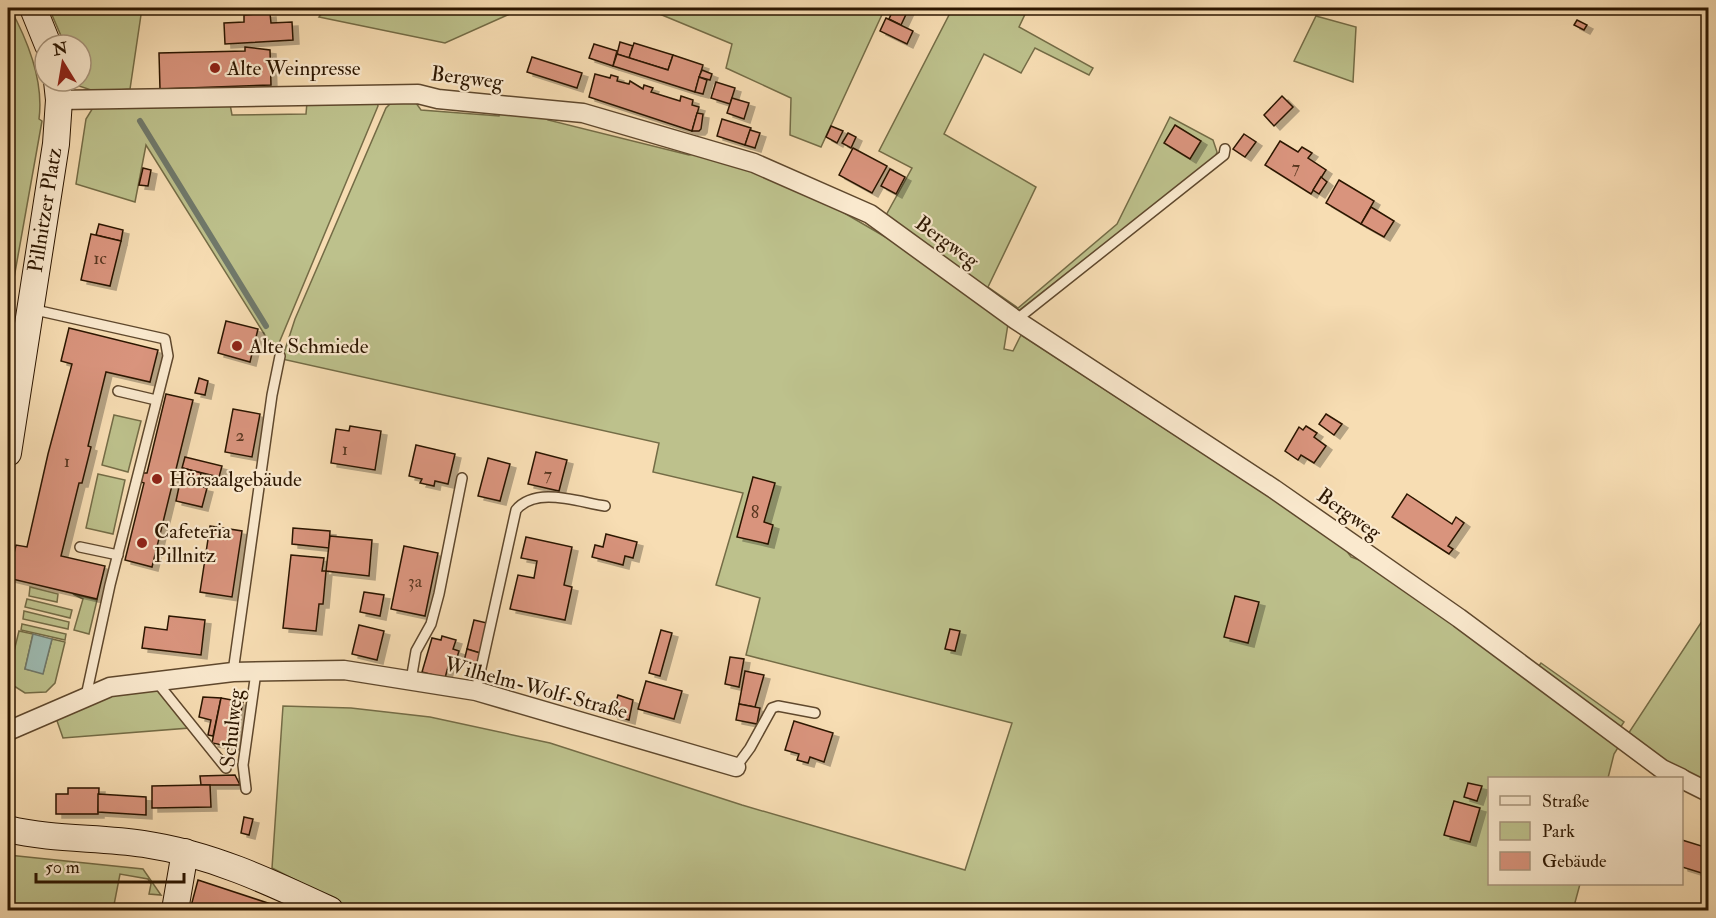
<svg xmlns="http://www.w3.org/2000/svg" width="1716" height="918" font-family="'IM FELL Double Pica',serif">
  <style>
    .green { fill: #bdc18c; stroke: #746c46; stroke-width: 1.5 }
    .water { fill: #9ebbb2; stroke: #70796b; stroke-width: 1.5 }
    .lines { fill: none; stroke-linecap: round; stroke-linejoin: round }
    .stream { stroke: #70796b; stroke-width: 6 }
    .building { fill: #d9947d; stroke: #2c1600; stroke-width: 1.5; filter: url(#shadow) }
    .lane-casing { stroke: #5f482d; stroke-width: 12 }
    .street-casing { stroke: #5f482d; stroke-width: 21 }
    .secondary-casing { stroke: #2c1600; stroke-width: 28 }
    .lane { stroke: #fae9ce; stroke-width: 9 }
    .street { stroke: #fae9ce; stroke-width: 18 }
    .secondary { stroke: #fae9ce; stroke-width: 26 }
    .poi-dot { fill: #8f2418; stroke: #fae9ce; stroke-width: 2 }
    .labels { text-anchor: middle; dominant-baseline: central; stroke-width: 4.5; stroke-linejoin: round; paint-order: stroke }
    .number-label { font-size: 18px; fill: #57361f }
    .poi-label { font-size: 21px; fill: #2c1600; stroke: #fae9ce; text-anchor: start }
    .street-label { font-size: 21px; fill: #2c1600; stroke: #fae9ce }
  </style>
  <defs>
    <filter id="shadow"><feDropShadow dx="6" dy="4" stdDeviation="0" flood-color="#0004"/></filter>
  </defs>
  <rect width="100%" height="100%" fill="#f7ddb3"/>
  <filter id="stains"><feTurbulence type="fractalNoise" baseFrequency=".00333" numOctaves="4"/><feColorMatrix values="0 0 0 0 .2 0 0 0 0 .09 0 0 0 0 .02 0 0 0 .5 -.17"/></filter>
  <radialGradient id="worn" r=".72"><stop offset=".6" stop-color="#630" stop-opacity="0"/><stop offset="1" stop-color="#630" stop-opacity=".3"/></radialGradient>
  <g class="green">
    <path d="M 8,8 L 10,8 C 28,41 44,81 39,119 L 42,121 L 11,295 L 8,295 Z"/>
    <polygon points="49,8 142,8 130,89 97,92 79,86 77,81 81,81 81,45 65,45"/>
    <polygon points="326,8 523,8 445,43 319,17"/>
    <polygon points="645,8 885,8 821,147 790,135 791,98 726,68 732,44"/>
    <polygon points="940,8 1028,8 1019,27 1093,68 1089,75 1035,48 1021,73 984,54 944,134 1036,187 988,287 1018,308 1117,224 1170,117 1213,140 1217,152 1215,158 1017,312 885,217 912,168 879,151 950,13"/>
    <polygon points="1316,16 1356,27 1353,82 1294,61"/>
    <polygon points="377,101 378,106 279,343 273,348 146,145 135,202 76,184 86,119 94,106 230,104 232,115 306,114 307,102"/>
    <polygon points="392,102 416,103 421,110 499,116 500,110 548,114 548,120 689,155 697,153 708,155 810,193 906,249 1008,324 1004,349 1013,351 1021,335 1281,504 1346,550 1351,557 1375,566 1619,746 1614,754 1608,778 1490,778 1490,884 1580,884 1573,910 354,910 272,868 283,706 351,708 430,717 550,743 742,805 965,870 1012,723 746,655 760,598 716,585 743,493 653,472 659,443 282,359 295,319 386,108"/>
    <polygon points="114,415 141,421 128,472 102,465"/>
    <polygon points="98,474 125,480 113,534 86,528"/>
    <polygon points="30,587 58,594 57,602 29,596"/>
    <polygon points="73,594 97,600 89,634 74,630 83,599"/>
    <polygon points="27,599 72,610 70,618 25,607"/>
    <polygon points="24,611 69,622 68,629 23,619"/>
    <polygon points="1708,612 1708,785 1665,763 1628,734"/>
    <polygon points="22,624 66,634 65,640 21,630"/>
    <polygon points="19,631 33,634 25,669 43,673 52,639 65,642 55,683 46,692 25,693 14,686 10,667"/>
    <polygon points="1541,663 1624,722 1620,728 1538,667"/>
    <polygon points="156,687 189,728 63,738 56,718 95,699"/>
    <polygon points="8,855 143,869 161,895 149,894 151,884 148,879 120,874 113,910 8,910"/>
  </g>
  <polygon class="water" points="33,634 52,639 43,674 25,669"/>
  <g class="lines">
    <polyline class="stream" points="140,121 266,326"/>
  </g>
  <g class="building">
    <polygon points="894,8 909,8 901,25 889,19"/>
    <polygon points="270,13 271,23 292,22 293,40 225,44 224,23 244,22 244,15"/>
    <polygon points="886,18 913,31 907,44 880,31"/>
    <polygon points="1577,20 1587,25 1584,30 1574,25"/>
    <polygon points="620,42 633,46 629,58 617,54"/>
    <polygon points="634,43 673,55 668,70 629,58"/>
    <polygon points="594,44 617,51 613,66 589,58"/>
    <polygon points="245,47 270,50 271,85 160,89 159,53 245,51"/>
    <polygon points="617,54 668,70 673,55 703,65 695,92 613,66"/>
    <polygon points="532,57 582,73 577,88 527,72"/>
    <polygon points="702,70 712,74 710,80 699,77"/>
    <polygon points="595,74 610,78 611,75 618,77 617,81 629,84 630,81 643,89 644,85 653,88 651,92 680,101 681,96 693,100 692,105 699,107 692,131 589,97"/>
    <polygon points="699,77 707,80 703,94 695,92"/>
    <polygon points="716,82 735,88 730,104 711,98"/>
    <polygon points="1282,96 1293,107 1274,126 1264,115"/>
    <polygon points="732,98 749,103 744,119 727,113"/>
    <polygon points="697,113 703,114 701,129 699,131 692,131"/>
    <polygon points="722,119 751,128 745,145 717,136"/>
    <polygon points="1175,125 1201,141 1190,159 1164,143"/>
    <polygon points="831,126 843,131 837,143 826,137"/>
    <polygon points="750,130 760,133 755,148 745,145"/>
    <polygon points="848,133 856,137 851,148 842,143"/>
    <polygon points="1244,134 1256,142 1245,157 1233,149"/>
    <polygon points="1280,141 1298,152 1302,147 1312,153 1308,158 1326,170 1311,194 1265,165"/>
    <polygon points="853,148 887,166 872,193 839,175"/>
    <polygon points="143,168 151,170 148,186 139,185"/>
    <polygon points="890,169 905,177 896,194 881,186"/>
    <polygon points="1321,177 1327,182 1319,194 1313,190"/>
    <polygon points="1339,180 1374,201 1361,224 1326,203"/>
    <polygon points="1371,207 1394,221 1384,237 1361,224"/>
    <polygon points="99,224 123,230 121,241 96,235"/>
    <polygon points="91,234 121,241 110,286 81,280"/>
    <polygon points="226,321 258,329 250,362 218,353"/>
    <polygon points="69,328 158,350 150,382 106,372 88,446 91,447 82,483 79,483 61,556 105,566 97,599 8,578 16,545 27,547 48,454 72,364 61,361"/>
    <polygon points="199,378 208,381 205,395 195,393"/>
    <polygon points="166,394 193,400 152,567 125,560 144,483 141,482 143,473 147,473"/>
    <polygon points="233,409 260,414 252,457 225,452"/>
    <polygon points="1326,414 1342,424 1334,435 1319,424"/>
    <polygon points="350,426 381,431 375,470 331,463 336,429 349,431"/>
    <polygon points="1306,426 1317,433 1314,437 1326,446 1314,463 1301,455 1298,460 1285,451 1299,427 1303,430"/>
    <polygon points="416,445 455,454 448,484 435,481 434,486 420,483 422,479 409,476"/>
    <polygon points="536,452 567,460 559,491 528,484"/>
    <polygon points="185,457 222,466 219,477 182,468"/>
    <polygon points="488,458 510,464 500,501 478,496"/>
    <polygon points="183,468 201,473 198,486 207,488 202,507 176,501"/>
    <polygon points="753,477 775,483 764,522 773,525 768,544 737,537"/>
    <polygon points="1407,494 1452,524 1456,517 1464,523 1448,546 1453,549 1449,554 1392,517"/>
    <polygon points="210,526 242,531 232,597 200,592"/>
    <polygon points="293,528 330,531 329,548 292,544"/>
    <polygon points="606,534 637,542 633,558 625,556 623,565 592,557 595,545 603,547"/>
    <polygon points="330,536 372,540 369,576 326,571"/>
    <polygon points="526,537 572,547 564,585 572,587 565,620 510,609 518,575 534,578 537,561 521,558"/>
    <polygon points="404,546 438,553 425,616 391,609"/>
    <polygon points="291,555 324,558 322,571 326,571 323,604 319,604 316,631 283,628"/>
    <polygon points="364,592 384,595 380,616 360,612"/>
    <polygon points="1235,596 1259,602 1248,643 1224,637"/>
    <polygon points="169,616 205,620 201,655 142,648 145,627 167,630"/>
    <polygon points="474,620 487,623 480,653 467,649"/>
    <polygon points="359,625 384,631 377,660 352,654"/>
    <polygon points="950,629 960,631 955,651 945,649"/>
    <polygon points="661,630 672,633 660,676 649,673"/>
    <polygon points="442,636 456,640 453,649 459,651 455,664 449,663 445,678 422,672 432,638 441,640"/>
    <polygon points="467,649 480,653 477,664 464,661"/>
    <polygon points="730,657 744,659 739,687 725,684"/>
    <polygon points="745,671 764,675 755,707 739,704"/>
    <polygon points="646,681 682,691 674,719 638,709"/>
    <polygon points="618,695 633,700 629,720 612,715"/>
    <polygon points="203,697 221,698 213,736 208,735 211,720 199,717"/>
    <polygon points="221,698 243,702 233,747 212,743"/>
    <polygon points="739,704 760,708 757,724 736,720"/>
    <polygon points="794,721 833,733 824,762 810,757 808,763 797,760 799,754 785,750"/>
    <polygon points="235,775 240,785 201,785 200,776"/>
    <polygon points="1468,783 1482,786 1477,801 1464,797"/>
    <polygon points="201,785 210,785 211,807 152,808 152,786"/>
    <polygon points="68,788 99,788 98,814 56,814 56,794 68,794"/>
    <polygon points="98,794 146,797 146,815 98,812"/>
    <polygon points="1454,801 1480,808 1470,842 1444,835"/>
    <polygon points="244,817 253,819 249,835 241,833"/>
    <polygon points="1682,840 1708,848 1708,875 1682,867"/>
    <polygon points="198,880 289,910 190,910"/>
  </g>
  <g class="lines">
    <g class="lane-casing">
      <g id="lane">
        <polyline points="31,309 165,339 168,356 110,585 86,696"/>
        <polyline points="1016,320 1224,155 1225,149"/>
        <polyline points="118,391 156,400"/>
        <polyline points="80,547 118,555"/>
        <polyline points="233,672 272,395 280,356"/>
        <polyline points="411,680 416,651 431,624 439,594 462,478"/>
        <polyline points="156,681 226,768"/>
        <path d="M 476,691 L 516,510 C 536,486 578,502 605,506"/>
        <polyline points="736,767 750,748 772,708 778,706 815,713"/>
        <polyline points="246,789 243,765 256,672"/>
      </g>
    </g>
    <g class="street-casing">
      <g id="street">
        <polyline points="59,100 418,94 438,99 583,113 754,163 870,214 1016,320 1274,489 1459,618 1662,769 1681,778"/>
        <polyline points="8,731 110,687 233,672 344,670 476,691 736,767"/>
        <polyline points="1682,779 1708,792"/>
      </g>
    </g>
    <g class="secondary-casing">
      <g id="secondary">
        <polyline points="33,8 48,45"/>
        <polyline points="8,453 56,144 59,100 57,81"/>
        <path d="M 8,829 C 52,840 99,837 144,844 C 211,854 270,882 330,910"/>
        <polyline points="175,910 185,852"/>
      </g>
    </g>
    <use href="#lane" class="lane"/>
    <use href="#street" class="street"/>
    <use href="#secondary" class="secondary"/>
  </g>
  <g class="poi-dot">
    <circle cx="215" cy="68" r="6"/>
    <circle cx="237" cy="346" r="6"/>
    <circle cx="157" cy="479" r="6"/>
    <circle cx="142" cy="543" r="6"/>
  </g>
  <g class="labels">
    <g class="number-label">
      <text x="1296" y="167">7</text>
      <text x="100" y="258">1c</text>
      <text x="240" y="435">2</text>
      <text x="345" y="449">1</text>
      <text x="67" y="461">1</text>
      <text x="548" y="474">7</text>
      <text x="755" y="512">8</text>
      <text x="415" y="581">3a</text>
    </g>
    <g class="poi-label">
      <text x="227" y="68">Alte Weinpresse</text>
      <text x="249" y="346">Alte Schmiede</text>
      <text x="169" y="479">Hörsaalgebäude</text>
      <text x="154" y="531">Cafeteria<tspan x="154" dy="24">Pillnitz</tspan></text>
    </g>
    <g class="street-label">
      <text transform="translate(467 78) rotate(7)">Bergweg</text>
      <text transform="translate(45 210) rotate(-81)">Pillnitzer Platz</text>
      <text transform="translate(947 242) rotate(36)">Bergweg</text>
      <text transform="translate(1349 514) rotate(35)">Bergweg</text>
      <text transform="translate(536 688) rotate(15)">Wilhelm-Wolf-Straße</text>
      <text transform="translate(232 728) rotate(-84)">Schulweg</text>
    </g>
  </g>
  <rect width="1716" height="918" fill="none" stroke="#f7ddb3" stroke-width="30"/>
  <rect x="9" y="9" width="1698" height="900" fill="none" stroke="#2c1600" stroke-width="3"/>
  <rect x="15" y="15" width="1686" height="888" fill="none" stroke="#2c1600" stroke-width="1.5"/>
  <rect x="1488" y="777" width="195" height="108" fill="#fae9ce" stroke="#a8957c" stroke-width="1.5"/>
  <rect x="1500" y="796" width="30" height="9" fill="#fae9ce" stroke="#a8957c" stroke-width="1.5"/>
  <text x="1542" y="807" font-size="18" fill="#2c1600">Straße</text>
  <rect x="1500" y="822" width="30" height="18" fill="#bdc18c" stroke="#a8957c" stroke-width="1.5"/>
  <text x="1542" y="837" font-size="18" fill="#2c1600">Park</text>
  <rect x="1500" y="852" width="30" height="18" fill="#d9947d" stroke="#a8957c" stroke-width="1.5"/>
  <text x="1542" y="867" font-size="18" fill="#2c1600">Gebäude</text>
  <g transform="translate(63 63) rotate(349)"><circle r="28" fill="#fae9ce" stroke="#a8957c" stroke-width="1.5"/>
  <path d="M0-4.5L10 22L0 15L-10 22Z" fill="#8f2418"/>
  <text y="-9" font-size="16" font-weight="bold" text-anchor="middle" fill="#2c1600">N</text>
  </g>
  <path d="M36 873v9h148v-9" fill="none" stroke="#2c1600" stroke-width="3"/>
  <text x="45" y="873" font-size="18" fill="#2c1600" stroke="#fae9ce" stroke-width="4.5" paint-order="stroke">50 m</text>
  <rect width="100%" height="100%" filter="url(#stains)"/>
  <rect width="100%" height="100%" fill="url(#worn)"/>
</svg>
